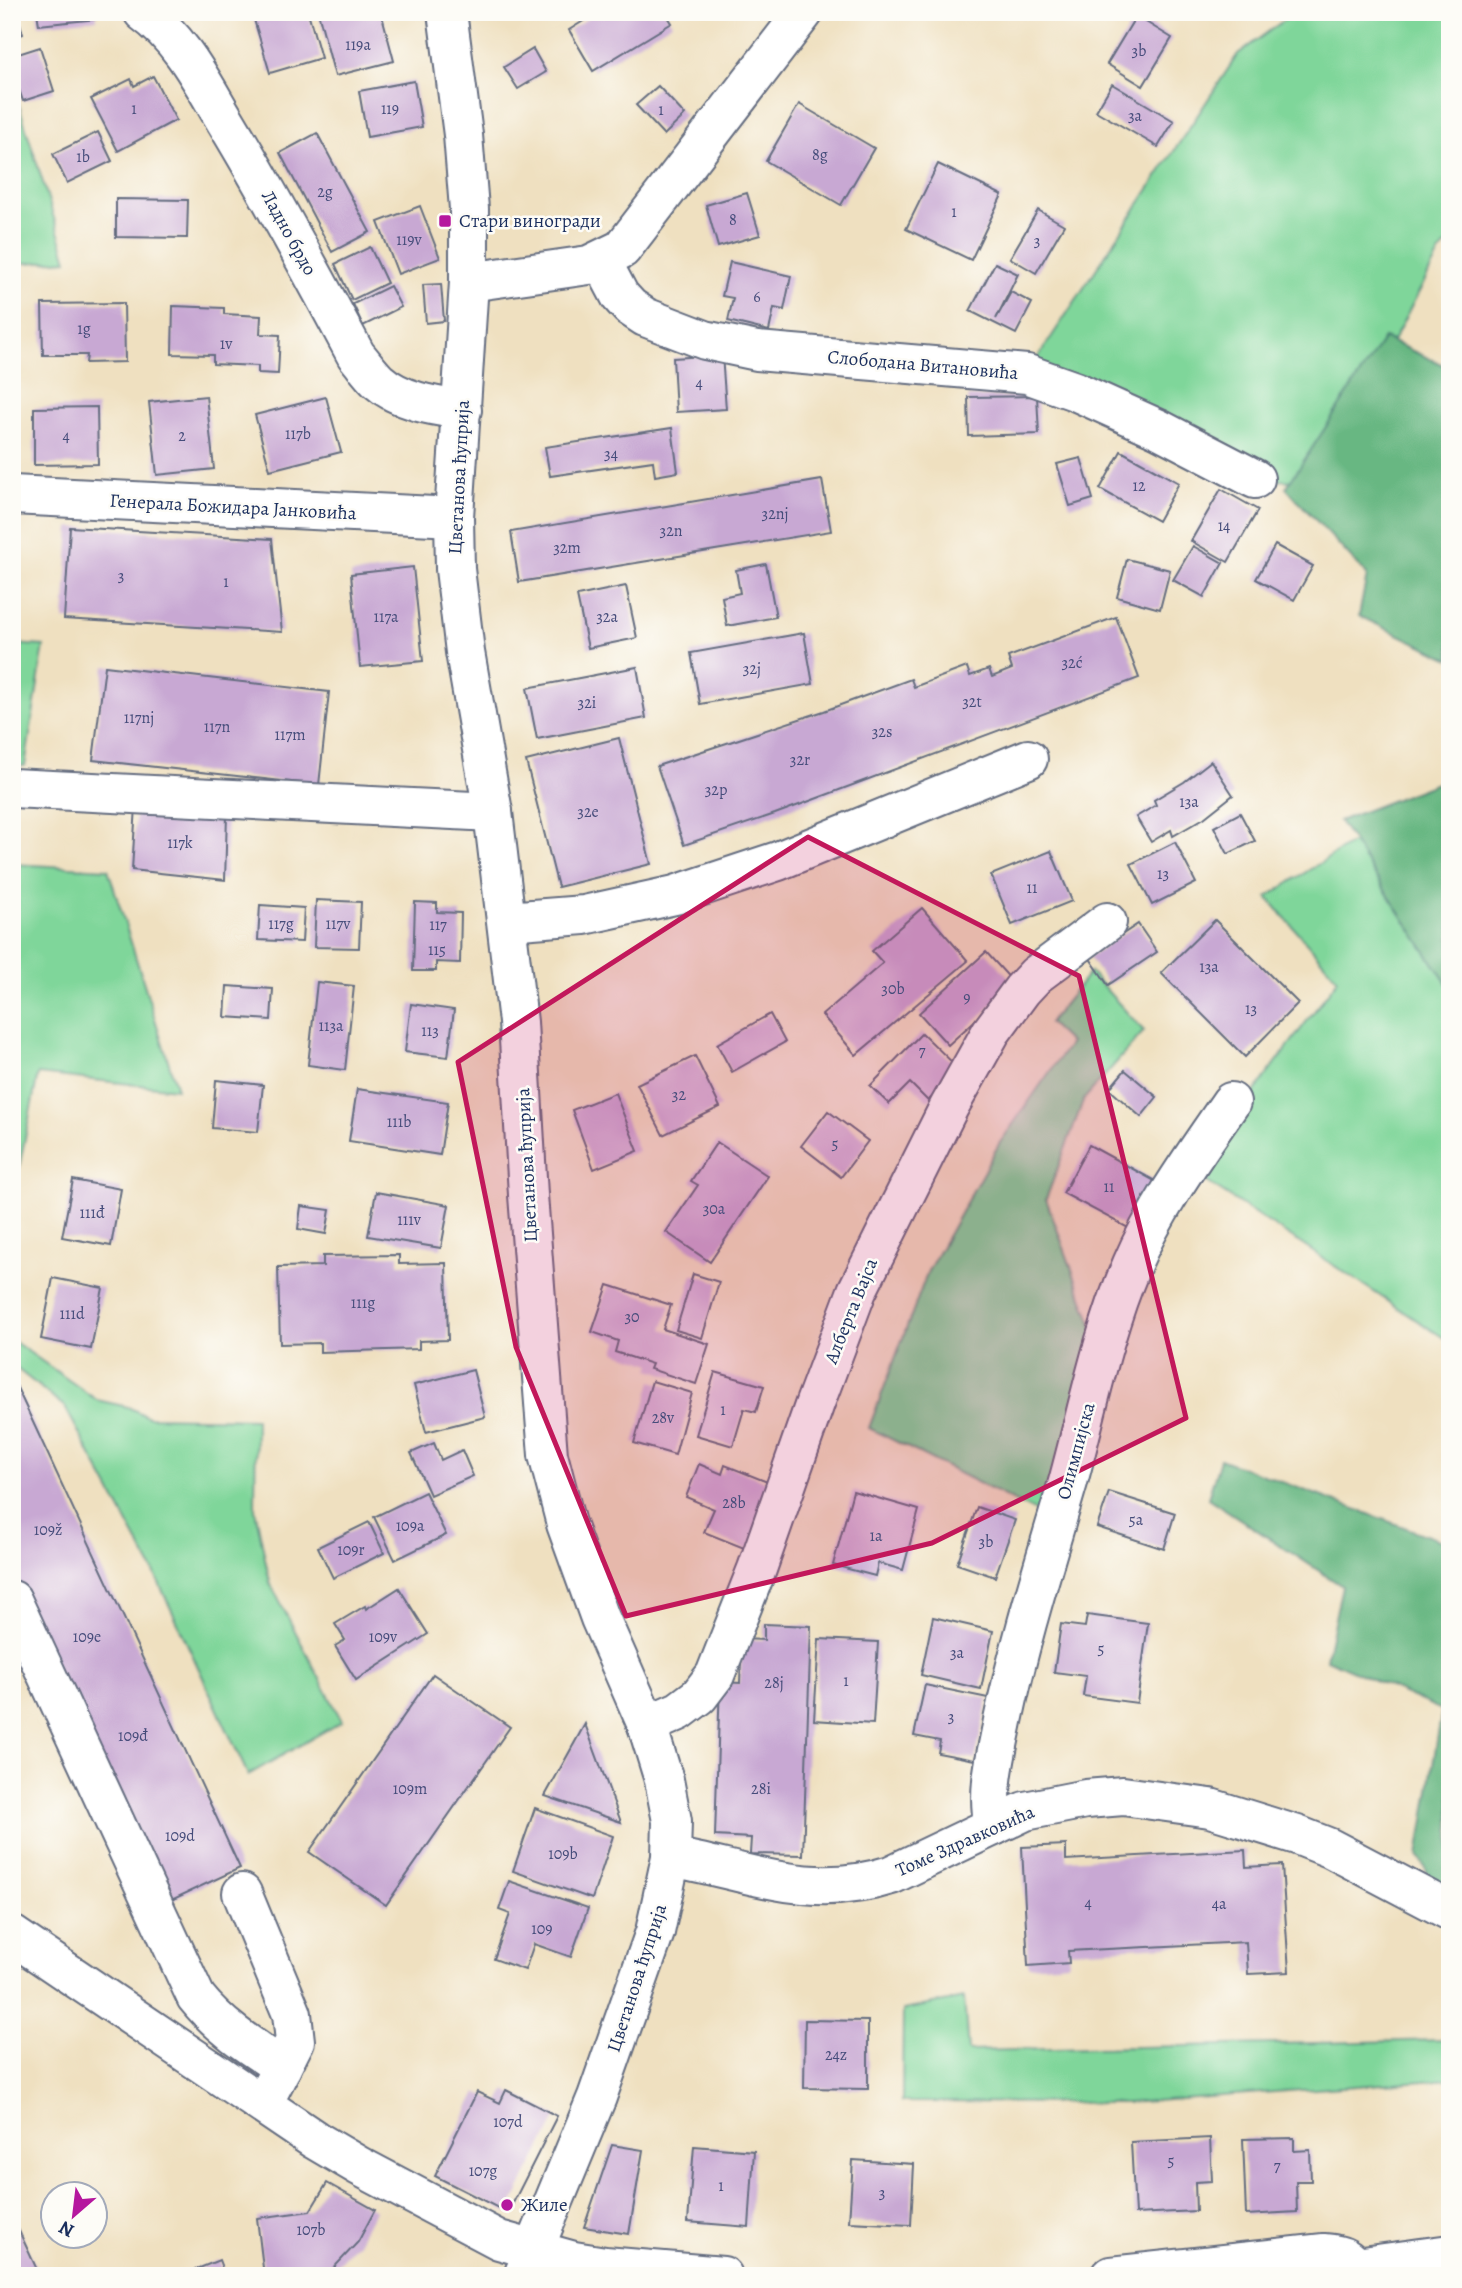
<svg xmlns="http://www.w3.org/2000/svg" width="1462" height="2288" font-family="Alegreya,serif">
  <style>
    .green { fill: #7fd69a; stroke: #4d827c; stroke-width: 2 }
    .forest { fill: #67b782; stroke: #417370; stroke-width: 2 }
    .building { fill: #c8a8d3 }
    .lines { fill: none; stroke-linecap: round; stroke-linejoin: round }
    .minor-casing { stroke: #656d80; stroke-width: 42 }
    .minor { stroke: #fff; stroke-width: 38 }
    .marked { fill: #c2185b; fill-opacity: 0.2; stroke: #c2185b; stroke-width: 5; stroke-linejoin: round }
    .poi-dot { fill: #b5179e; stroke: #fdfcf7; stroke-width: 2.5 }
    .labels { text-anchor: middle; dominant-baseline: central; stroke-width: 5; stroke-linejoin: round; paint-order: stroke }
    .number-label { font-size: 16px; fill: #464d7b }
    .poi-label { font-size: 19px; fill: #1b2f5e; stroke: #fdfcf7; text-anchor: start }
    .street-label { font-size: 19px; fill: #1b2f5e; stroke: #fdfcf7 }
  </style>
  <rect width="100%" height="100%" fill="#fdfcf7"/>
  <filter id="ink" filterUnits="userSpaceOnUse"><feTurbulence type="fractalNoise" baseFrequency=".0143" numOctaves="2"/><feDisplacementMap in="SourceGraphic" scale="14" xChannelSelector="R" yChannelSelector="G"/><feConvolveMatrix kernelMatrix="1 2 1 2 8 2 1 2 1" color-interpolation-filters="sRGB"/></filter>
  <filter id="wash" filterUnits="userSpaceOnUse"><feTurbulence type="fractalNoise" baseFrequency=".00686" numOctaves="4" result="noise"/><feDisplacementMap in="SourceGraphic" scale="28" xChannelSelector="R" yChannelSelector="G"/><feGaussianBlur stdDeviation="1.57" result="paint"/><feColorMatrix in="noise" values="0 0 0 0 0 0 0 0 0 0 0 0 0 0 0 0 0 1.4 0 .05"/><feComposite in="paint" operator="in"/></filter>
  <g filter="url(#wash)">
    <rect width="100%" height="100%" fill="#efe0c0"/>
    <g class="green">
      <polygon points="1295,12 1450,12 1450,240 1439,254 1393,341 1384,338 1295,481 1255,479 1027,374 1238,54"/>
      <polygon points="12,83 67,260 12,264"/>
      <polygon points="12,644 44,646 25,766 12,765"/>
      <polygon points="1353,842 1450,988 1450,1342 1198,1176 1250,1098 1338,979 1267,897"/>
      <polygon points="12,864 108,869 177,1089 38,1074 12,1202"/>
      <polygon points="1090,972 1144,1031 1084,1099 1046,1199 1102,1351 1056,1522 869,1428 928,1271 999,1144 1070,1043 1049,1023"/>
      <polygon points="12,1340 97,1400 128,1407 148,1417 256,1419 255,1509 270,1583 342,1721 248,1775 153,1570 65,1407 12,1365"/>
      <polygon points="964,1998 968,2051 1446,2040 1450,2034 1450,2079 1127,2103 902,2102 903,2010"/>
    </g>
    <g class="forest">
      <polygon points="1384,338 1450,368 1450,659 1359,616 1367,575 1286,488"/>
      <polygon points="1450,778 1450,988 1339,821"/>
      <polygon points="1220,1459 1450,1544 1450,1911 1418,1856 1442,1710 1326,1659 1342,1586 1208,1498"/>
    </g>
    <g id="blocks">
      <g class="building">
        <polygon points="12,12 17,12 23,34 12,38"/>
        <polygon points="37,12 96,12 97,19 39,25"/>
        <polygon points="308,12 321,58 270,73 252,13"/>
        <polygon points="318,12 381,12 394,61 335,76"/>
        <polygon points="598,12 665,12 672,23 593,71 569,30"/>
        <polygon points="1136,16 1172,38 1143,86 1107,64"/>
        <polygon points="40,47 54,91 23,101 12,69 12,56"/>
        <polygon points="533,49 546,72 518,89 504,67"/>
        <polygon points="153,76 176,120 118,151 91,99 131,79 134,86"/>
        <polygon points="414,81 422,127 367,137 359,91"/>
        <polygon points="1112,84 1174,121 1158,147 1096,111"/>
        <polygon points="658,86 685,115 664,135 636,105"/>
        <polygon points="799,104 874,148 841,205 766,161"/>
        <polygon points="98,132 112,161 67,183 53,154"/>
        <polygon points="317,133 370,232 332,252 280,153"/>
        <polygon points="938,164 1002,195 971,260 906,229"/>
        <polygon points="747,193 760,235 718,247 706,205"/>
        <polygon points="116,199 188,200 187,238 116,237"/>
        <polygon points="420,206 440,258 398,274 378,222"/>
        <polygon points="1038,210 1064,225 1036,273 1010,258"/>
        <polygon points="370,247 387,283 352,300 335,264"/>
        <polygon points="730,262 791,276 784,310 774,308 769,331 728,321 733,298 722,296"/>
        <polygon points="995,263 1018,274 996,319 1011,292 1032,303 1016,334 970,311"/>
        <polygon points="441,284 444,321 426,323 423,285"/>
        <polygon points="390,286 401,307 363,326 353,304"/>
        <polygon points="124,303 125,362 86,363 87,355 43,355 42,304"/>
        <polygon points="173,306 224,308 224,314 261,316 260,334 280,335 278,374 258,373 258,366 213,364 213,355 172,354"/>
        <polygon points="722,355 726,409 676,412 673,358"/>
        <polygon points="206,396 214,469 157,475 149,402"/>
        <polygon points="1037,396 1039,434 969,436 968,397"/>
        <polygon points="326,397 341,452 270,470 255,415"/>
        <polygon points="97,407 98,464 34,465 34,408"/>
        <polygon points="672,428 678,472 655,476 653,461 550,476 545,447"/>
        <polygon points="1121,451 1179,483 1158,521 1100,489"/>
        <polygon points="1081,458 1093,499 1070,506 1057,464"/>
        <polygon points="822,480 831,531 519,582 511,532"/>
        <polygon points="1221,489 1258,510 1228,562 1191,541"/>
        <polygon points="70,527 272,539 282,632 64,619"/>
        <polygon points="1275,545 1313,566 1294,600 1256,579"/>
        <polygon points="1193,546 1223,563 1204,597 1173,580"/>
        <polygon points="1127,559 1170,570 1160,609 1117,597"/>
        <polygon points="766,564 776,617 727,626 722,597 740,593 736,570"/>
        <polygon points="413,567 423,661 360,667 351,574"/>
        <polygon points="626,586 637,638 588,648 577,596"/>
        <polygon points="1116,617 1139,678 775,814 684,845 657,766 824,711 911,679 914,687 967,667 970,676 989,669 992,677 1012,669 1008,657"/>
        <polygon points="804,633 813,684 700,704 691,653"/>
        <polygon points="105,666 329,692 319,785 93,760"/>
        <polygon points="637,667 646,718 537,739 527,688"/>
        <polygon points="619,738 651,864 558,887 526,761"/>
        <polygon points="1211,761 1233,795 1204,818 1173,836 1171,830 1151,842 1136,817 1156,805 1154,800 1184,782"/>
        <polygon points="136,806 227,815 225,880 132,870"/>
        <polygon points="1240,813 1255,841 1228,854 1214,827"/>
        <polygon points="1175,842 1196,883 1152,905 1131,864"/>
        <polygon points="1051,851 1072,901 1012,925 991,875"/>
        <polygon points="316,900 361,902 359,948 314,947"/>
        <polygon points="415,902 437,903 437,912 461,913 460,963 436,962 436,971 413,971"/>
        <polygon points="260,905 304,908 302,942 258,940"/>
        <polygon points="922,908 968,961 856,1055 822,1015 883,963 872,951"/>
        <polygon points="1215,920 1298,1003 1245,1057 1161,973"/>
        <polygon points="1138,924 1157,952 1108,985 1089,957"/>
        <polygon points="986,952 1015,984 948,1045 919,1013"/>
        <polygon points="317,982 354,986 345,1070 308,1065"/>
        <polygon points="227,986 273,989 271,1020 225,1017"/>
        <polygon points="411,1004 454,1010 448,1057 405,1052"/>
        <polygon points="770,1014 785,1042 732,1072 717,1044"/>
        <polygon points="922,1033 959,1069 928,1101 910,1083 889,1104 870,1086"/>
        <polygon points="695,1056 720,1107 663,1135 637,1084"/>
        <polygon points="1125,1070 1157,1097 1141,1117 1109,1089"/>
        <polygon points="216,1080 263,1085 258,1132 212,1128"/>
        <polygon points="357,1089 448,1102 440,1155 349,1141"/>
        <polygon points="615,1093 638,1151 594,1169 572,1110"/>
        <polygon points="828,1111 868,1141 841,1177 801,1146"/>
        <polygon points="717,1142 768,1176 710,1262 666,1232 698,1185 691,1181"/>
        <polygon points="1089,1145 1155,1181 1130,1229 1063,1193"/>
        <polygon points="73,1180 121,1189 111,1246 62,1237"/>
        <polygon points="376,1192 449,1205 441,1248 368,1236"/>
        <polygon points="301,1206 330,1210 326,1234 298,1229"/>
        <polygon points="399,1255 399,1264 446,1263 448,1340 419,1341 419,1349 320,1352 320,1343 280,1344 278,1267 323,1266 323,1256"/>
        <polygon points="693,1274 719,1282 702,1338 676,1330"/>
        <polygon points="53,1278 103,1288 91,1349 41,1339"/>
        <polygon points="608,1285 671,1305 663,1329 709,1344 696,1384 650,1369 652,1364 615,1352 618,1341 592,1332"/>
        <polygon points="473,1370 485,1417 426,1432 414,1385"/>
        <polygon points="715,1372 764,1386 756,1412 744,1409 733,1446 696,1435"/>
        <polygon points="12,1377 240,1868 165,1903 12,1574"/>
        <polygon points="652,1381 692,1393 675,1455 634,1443"/>
        <polygon points="434,1443 441,1460 462,1450 473,1476 430,1495 411,1453"/>
        <polygon points="699,1464 722,1474 725,1465 775,1485 749,1550 704,1532 714,1509 686,1497"/>
        <polygon points="853,1491 919,1510 903,1570 878,1563 875,1576 833,1565"/>
        <polygon points="425,1492 446,1535 395,1560 374,1517"/>
        <polygon points="1109,1492 1175,1513 1164,1549 1097,1527"/>
        <polygon points="977,1507 1015,1520 995,1577 957,1564"/>
        <polygon points="369,1522 384,1553 333,1578 318,1547"/>
        <polygon points="399,1588 428,1634 356,1680 335,1646 345,1640 335,1624 365,1606 366,1609"/>
        <polygon points="1087,1615 1148,1623 1137,1703 1083,1696 1086,1676 1054,1672 1061,1624 1085,1627"/>
        <polygon points="933,1617 993,1631 981,1689 921,1675"/>
        <polygon points="764,1624 811,1626 803,1855 750,1854 751,1838 715,1836 720,1682 740,1683 742,1639 764,1640"/>
        <polygon points="819,1639 878,1642 873,1724 814,1720"/>
        <polygon points="433,1674 510,1727 386,1905 309,1852"/>
        <polygon points="925,1685 988,1698 975,1760 938,1753 940,1741 914,1736"/>
        <polygon points="585,1724 621,1822 545,1796"/>
        <polygon points="535,1808 613,1836 592,1899 513,1871"/>
        <polygon points="1066,1845 1066,1860 1245,1850 1246,1867 1282,1865 1289,1972 1248,1974 1246,1942 1068,1951 1069,1963 1028,1966 1022,1847"/>
        <polygon points="509,1881 588,1908 571,1957 534,1944 525,1970 494,1959 510,1914 499,1910"/>
        <polygon points="805,2020 868,2021 868,2089 804,2088"/>
        <polygon points="506,2090 557,2116 508,2213 435,2176 477,2092 500,2103"/>
        <polygon points="1210,2138 1212,2181 1195,2182 1196,2211 1135,2214 1131,2142"/>
        <polygon points="1294,2138 1294,2151 1310,2150 1311,2181 1296,2181 1297,2212 1246,2215 1243,2139"/>
        <polygon points="612,2145 643,2150 629,2234 584,2227"/>
        <polygon points="694,2146 754,2151 749,2227 688,2222"/>
        <polygon points="853,2160 914,2164 911,2225 849,2222"/>
        <polygon points="327,2183 375,2210 358,2242 326,2276 264,2276 257,2218 310,2211"/>
        <polygon points="12,2216 40,2276 12,2276"/>
        <polygon points="219,2260 225,2276 180,2276"/>
      </g>
    </g>
  </g>
  <g filter="url(#ink)">
    <use href="#blocks" fill-opacity="0" stroke="#656d80" stroke-width="2"/>
    <g class="lines">
      <g class="minor-casing">
        <g id="minor">
          <path d="M 143,12 C 182,40 202,82 226,122 C 272,198 314,276 356,355 C 363,363 370,373 378,381 C 400,401 433,406 462,410"/>
          <polyline points="447,12 463,135 469,209 469,282 454,517 455,569 465,652 493,812 518,1022 528,1195 548,1455 566,1524 600,1618 647,1725 664,1780 672,1821 671,1857 655,1932 597,2097 523,2276"/>
          <polyline points="601,260 620,296 630,307 645,317 705,340 757,351 1027,374 1075,391 1159,429 1255,479"/>
          <polyline points="469,282 589,265 622,249 804,12"/>
          <polyline points="12,495 454,517"/>
          <polyline points="12,788 493,812"/>
          <polyline points="507,921 584,915 675,895 778,861 1028,759"/>
          <path d="M 12,1600 L 196,1997 C 220,2027 250,2046 282,2067"/>
          <polyline points="647,1725 679,1711 699,1696 715,1675 757,1569 815,1403 857,1291 949,1107 991,1032 1022,990 1036,975 1107,922"/>
          <path d="M 994,1826 C 986,1790 996,1757 1003,1721 C 1020,1640 1045,1561 1068,1482 C 1088,1409 1102,1334 1132,1264 C 1157,1206 1196,1153 1231,1102"/>
          <path d="M 671,1857 C 749,1871 810,1901 891,1875 L 1025,1811 L 1086,1799 L 1123,1796 L 1210,1808 L 1297,1835 L 1330,1848 L 1450,1911"/>
          <polyline points="242,1893 292,2014 295,2041 271,2088"/>
          <polyline points="12,1935 315,2140 359,2166 499,2240 574,2261 605,2266 723,2276"/>
          <polyline points="1355,2267 1450,2254"/>
          <path d="M 1111,2276 L 1324,2253 C 1340,2254 1354,2257 1355,2276"/>
        </g>
      </g>
      <use href="#minor" class="minor"/>
    </g>
  </g>
  <path class="marked" d="M 808,837 L 1079,976 L 1186,1418 L 932,1543 L 626,1616 L 516,1347 L 458,1062 Z"/>
  <g class="poi-dot">
    <rect x="438" y="214" width="14" height="14" rx="3.5"/>
    <circle cx="507" cy="2205" r="7"/>
  </g>
  <g class="labels">
    <g class="number-label">
      <text x="358" y="45">119a</text>
      <text x="1139" y="51">3b</text>
      <text x="134" y="109">1</text>
      <text x="390" y="109">119</text>
      <text x="661" y="110">1</text>
      <text x="1135" y="116">3a</text>
      <text x="820" y="155">8g</text>
      <text x="83" y="157">1b</text>
      <text x="325" y="192">2g</text>
      <text x="954" y="212">1</text>
      <text x="733" y="220">8</text>
      <text x="409" y="240">119v</text>
      <text x="1037" y="241">3</text>
      <text x="757" y="297">6</text>
      <text x="84" y="329">1g</text>
      <text x="226" y="344">1v</text>
      <text x="699" y="383">4</text>
      <text x="298" y="434">117b</text>
      <text x="66" y="436">4</text>
      <text x="182" y="436">2</text>
      <text x="611" y="454">34</text>
      <text x="1139" y="486">12</text>
      <text x="775" y="514">32nj</text>
      <text x="1224" y="526">14</text>
      <text x="671" y="531">32n</text>
      <text x="567" y="548">32m</text>
      <text x="121" y="576">3</text>
      <text x="226" y="582">1</text>
      <text x="386" y="617">117a</text>
      <text x="607" y="617">32a</text>
      <text x="1072" y="663">32ć</text>
      <text x="752" y="669">32j</text>
      <text x="972" y="702">32t</text>
      <text x="587" y="703">32i</text>
      <text x="139" y="718">117nj</text>
      <text x="217" y="727">117n</text>
      <text x="882" y="732">32s</text>
      <text x="290" y="735">117m</text>
      <text x="800" y="760">32r</text>
      <text x="716" y="790">32p</text>
      <text x="1189" y="802">13a</text>
      <text x="588" y="812">32e</text>
      <text x="180" y="843">117k</text>
      <text x="1163" y="874">13</text>
      <text x="1032" y="888">11</text>
      <text x="281" y="924">117g</text>
      <text x="338" y="924">117v</text>
      <text x="438" y="925">117</text>
      <text x="437" y="950">115</text>
      <text x="1209" y="967">13a</text>
      <text x="893" y="989">30b</text>
      <text x="967" y="998">9</text>
      <text x="1251" y="1009">13</text>
      <text x="331" y="1026">113a</text>
      <text x="430" y="1031">113</text>
      <text x="922" y="1051">7</text>
      <text x="679" y="1095">32</text>
      <text x="399" y="1122">111b</text>
      <text x="835" y="1144">5</text>
      <text x="1109" y="1187">11</text>
      <text x="714" y="1209">30a</text>
      <text x="92" y="1213">111đ</text>
      <text x="409" y="1220">111v</text>
      <text x="363" y="1303">111g</text>
      <text x="72" y="1314">111d</text>
      <text x="632" y="1317">30</text>
      <text x="723" y="1410">1</text>
      <text x="663" y="1418">28v</text>
      <text x="734" y="1503">28b</text>
      <text x="1136" y="1520">5a</text>
      <text x="410" y="1526">109a</text>
      <text x="48" y="1530">109ž</text>
      <text x="876" y="1536">1a</text>
      <text x="986" y="1542">3b</text>
      <text x="351" y="1550">109r</text>
      <text x="87" y="1637">109e</text>
      <text x="383" y="1637">109v</text>
      <text x="1101" y="1649">5</text>
      <text x="957" y="1653">3a</text>
      <text x="846" y="1681">1</text>
      <text x="774" y="1683">28j</text>
      <text x="951" y="1717">3</text>
      <text x="133" y="1736">109đ</text>
      <text x="410" y="1789">109m</text>
      <text x="761" y="1789">28i</text>
      <text x="180" y="1836">109d</text>
      <text x="563" y="1854">109b</text>
      <text x="1088" y="1903">4</text>
      <text x="1219" y="1904">4a</text>
      <text x="542" y="1929">109</text>
      <text x="836" y="2055">24z</text>
      <text x="508" y="2122">107d</text>
      <text x="1171" y="2161">5</text>
      <text x="1277" y="2166">7</text>
      <text x="483" y="2171">107g</text>
      <text x="721" y="2186">1</text>
      <text x="882" y="2193">3</text>
      <text x="311" y="2230">107b</text>
    </g>
    <g class="poi-label">
      <text x="459" y="221">Стари виногради</text>
      <text x="521" y="2205">Жиле</text>
    </g>
    <g class="street-label">
      <text transform="translate(289 233) rotate(61)">Ладно брдо</text>
      <text transform="translate(923 365) rotate(5)">Слободана Витановића</text>
      <text transform="translate(459 477) rotate(-87)">Цветанова ћуприја</text>
      <text transform="translate(233 507) rotate(3)">Генерала Божидара Јанковића</text>
      <text transform="translate(527 1165) rotate(-93)">Цветанова ћуприја</text>
      <text transform="translate(851 1311) rotate(-68)">Алберта Вајса</text>
      <text transform="translate(1076 1451) rotate(-75)">Олимпијска</text>
      <text transform="translate(965 1841) rotate(-24)">Томе Здравковића</text>
      <text transform="translate(637 1978) rotate(-72)">Цветанова ћуприја</text>
    </g>
  </g>
  <rect width="1462" height="2288" fill="none" stroke="#fdfcf7" stroke-width="42"/>
  <g transform="translate(74 2215) rotate(208)"><circle r="33" fill="#fdfcf7" stroke="#a3aaba" stroke-width="2"/>
  <path d="M0-5L12 26L0 18L-12 26Z" fill="#b5179e"/>
  <text y="-10" font-size="19" font-weight="bold" text-anchor="middle" fill="#1b2f5e">N</text>
  </g>
</svg>
